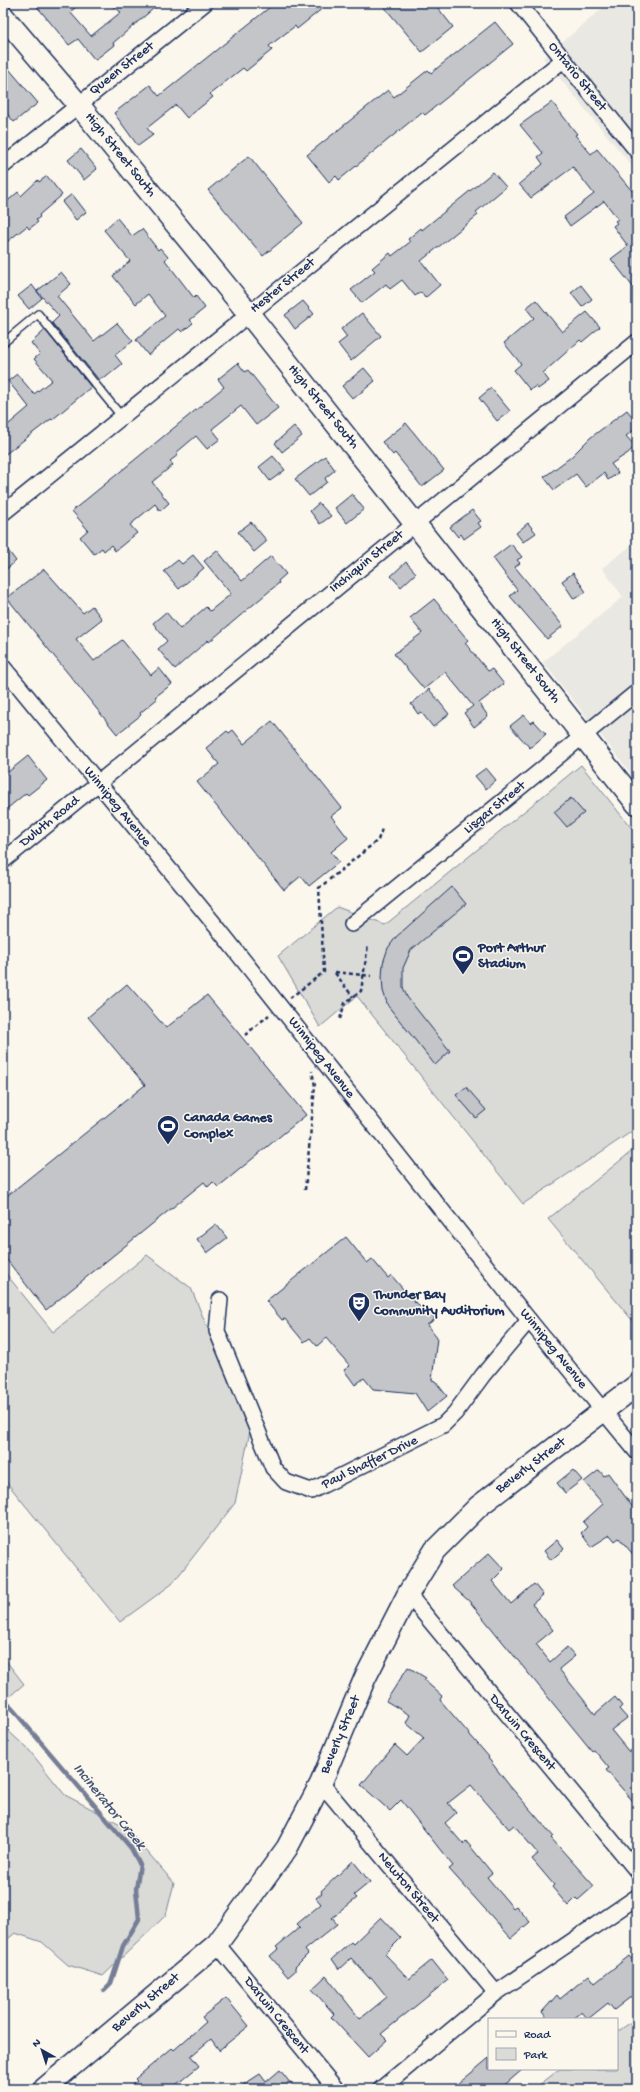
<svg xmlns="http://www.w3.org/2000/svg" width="640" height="2092" font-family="'Gochi Hand',sans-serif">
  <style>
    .built { fill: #eae8e2 }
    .green { fill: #dadad7; stroke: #7a849a }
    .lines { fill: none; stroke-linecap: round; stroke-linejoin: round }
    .stream { stroke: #747e96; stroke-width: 4.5 }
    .building { fill: #c3c5c9; stroke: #1b2f5e }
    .lane-casing { stroke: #1b2f5e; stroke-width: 10 }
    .street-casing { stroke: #1b2f5e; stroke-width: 18 }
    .secondary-casing { stroke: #1b2f5e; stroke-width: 24 }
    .path { stroke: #1b2f5e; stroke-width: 2.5; stroke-dasharray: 4 3; stroke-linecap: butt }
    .lane { stroke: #fbf7ec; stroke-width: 7 }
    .street { stroke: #fbf7ec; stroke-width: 15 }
    .secondary { stroke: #fbf7ec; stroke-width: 21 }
    .labels { text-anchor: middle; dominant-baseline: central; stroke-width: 3; stroke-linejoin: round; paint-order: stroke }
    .street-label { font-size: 14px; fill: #1b2f5e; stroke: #fbf7ec }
    .poi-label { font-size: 14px; font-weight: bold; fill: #1b2f5e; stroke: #fbf7ec; text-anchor: start }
    .water-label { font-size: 15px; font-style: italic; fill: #47577a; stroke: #fbf7ec }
  </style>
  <rect width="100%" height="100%" fill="#fbf7ec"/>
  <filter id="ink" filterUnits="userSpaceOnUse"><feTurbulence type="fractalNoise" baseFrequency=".025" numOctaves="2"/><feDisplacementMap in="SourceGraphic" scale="8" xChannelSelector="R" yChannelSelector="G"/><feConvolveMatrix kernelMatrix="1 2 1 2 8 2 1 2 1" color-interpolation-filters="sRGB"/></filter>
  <g filter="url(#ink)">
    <g class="built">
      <polygon points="609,3 637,3 637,172 543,58"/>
      <polygon points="637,541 637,781 543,662 623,597 602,568"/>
    </g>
    <g class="green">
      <polygon points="581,765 637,835 637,1128 523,1204 357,996 320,1027 278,956 337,907 385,925"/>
      <polygon points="637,1147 637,1326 548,1219"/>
      <polygon points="147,1255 191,1288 250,1431 235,1503 172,1584 120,1622 3,1478 3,1270 53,1332"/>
      <polygon points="3,1657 24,1684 3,1702"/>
      <polygon points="3,1726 29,1750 65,1795 126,1827 174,1883 166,1915 103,1976 68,1965 42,1942 15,1933 3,1943"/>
      <polygon points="637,2018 637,2083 629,2089 534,2089 560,2069 617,2069 617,2032"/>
    </g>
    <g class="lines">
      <polyline class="stream" points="3,1698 131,1848 140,1865 136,1889 139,1919 123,1946 111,1983 104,1990"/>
    </g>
    <g class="building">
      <polygon points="34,3 81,3 70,12 91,36 121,12 108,3 160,3 113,43 114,45 95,60 78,39 69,45"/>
      <polygon points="275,3 329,3 297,29 295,26 269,46 272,50 246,71 243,68 210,94 213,97 187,118 176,105 147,128 153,135 138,146 114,113 150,85 159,96"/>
      <polygon points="381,3 434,3 453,27 422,52"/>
      <polygon points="495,22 513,44 425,115 422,112 339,180 336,176 329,182 307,155 388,90 394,97 428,70 431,73"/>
      <polygon points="3,62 38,103 14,122 3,109"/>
      <polygon points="552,102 577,134 575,135 591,154 597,149 637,197 637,292 611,259 628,246 613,226 617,223 615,221 618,219 604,201 570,226 564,217 594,194 573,167 531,198 519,184 543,164 538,157 543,153 520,125"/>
      <polygon points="81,149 97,169 84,180 68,160"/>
      <polygon points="249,156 303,223 263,256 208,190"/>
      <polygon points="493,172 506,187 476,212 478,215 421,261 440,285 425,298 421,292 415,296 402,280 390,289 386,284 362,303 351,290 375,271 372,268 390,253 392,256 410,242 408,239 421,228 422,230"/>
      <polygon points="47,176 62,195 39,215 40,217 36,220 38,222 29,229 27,226 3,245 3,205 18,192 21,196 38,180 39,182"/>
      <polygon points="72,194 86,212 76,220 62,202"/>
      <polygon points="117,218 132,236 142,229 158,250 160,248 168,257 165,260 194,298 196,296 205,308 190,320 193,323 182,332 179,329 148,355 136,340 165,316 148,294 136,304 113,276 130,261 104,230"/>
      <polygon points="61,272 71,284 57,296 94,341 117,323 133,341 115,355 122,364 105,378 103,377 99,380 52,323 59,316 37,291"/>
      <polygon points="32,285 42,298 29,309 18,296"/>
      <polygon points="581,285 592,299 582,307 571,293"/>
      <polygon points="536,300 562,332 587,312 600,327 582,342 580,340 543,373 549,381 538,389 536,386 530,390 514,370 521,364 504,343 534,318 526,308"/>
      <polygon points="303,301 314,314 295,329 285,315"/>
      <polygon points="362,313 381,336 351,361 338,344 347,337 341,329"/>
      <polygon points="45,330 91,387 52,420 51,419 3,456 3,429 29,407 8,381 17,374 34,394 52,380 34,359 40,354 31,343"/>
      <polygon points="238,363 245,372 248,370 278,408 256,425 241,406 212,429 220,439 207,449 196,436 176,453 178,455 170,461 173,465 152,482 169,503 160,511 155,504 130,525 137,533 115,551 111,545 104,551 102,548 94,554 80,537 88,530 72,511 224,387 218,379"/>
      <polygon points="364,368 375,381 353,399 342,386"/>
      <polygon points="491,388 510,411 497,421 479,398"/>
      <polygon points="627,410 637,423 637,428 626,436 635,446 628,453 611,464 618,473 608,480 604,473 586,487 576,474 554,490 544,477 571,457 590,438"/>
      <polygon points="406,423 444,470 422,487 395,453 393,455 382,442"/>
      <polygon points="294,426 302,436 282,452 275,443"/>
      <polygon points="273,456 285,470 270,481 259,467"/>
      <polygon points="325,456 335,470 325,478 327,482 309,496 295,479"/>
      <polygon points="352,494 364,509 347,523 335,508"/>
      <polygon points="319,503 331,516 320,524 310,511"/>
      <polygon points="472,510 481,521 478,523 481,527 464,539 461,534 458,537 450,527"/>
      <polygon points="251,522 267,541 254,552 238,532"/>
      <polygon points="528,523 536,533 523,542 516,533"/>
      <polygon points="3,544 16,561 3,572"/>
      <polygon points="511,544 522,557 517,560 520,563 515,567 563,626 547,639 510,596 517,590 493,558"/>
      <polygon points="217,550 242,581 271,556 286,574 278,581 279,583 209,642 208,640 175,669 158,649 167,641 153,623 166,612 180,629 206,607 210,611 231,594 204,561"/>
      <polygon points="193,555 204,568 179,589 164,571 178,560 182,564"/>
      <polygon points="406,562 416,573 401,587 391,576"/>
      <polygon points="44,569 83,613 92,606 102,619 76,639 94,661 122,640 151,675 159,668 172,684 155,697 157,699 140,713 141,715 117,734 7,598"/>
      <polygon points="573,573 586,592 574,599 562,581"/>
      <polygon points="434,599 468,640 465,643 488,671 492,669 504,684 479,703 488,716 474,727 464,713 473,706 445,672 424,689 394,654 422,633 410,618"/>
      <polygon points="429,689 449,714 433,727 421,712 418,714 411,704"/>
      <polygon points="524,715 531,723 534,721 546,734 530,748 510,726"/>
      <polygon points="272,721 342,808 331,816 348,838 331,852 339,862 309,886 301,876 284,890 197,782 219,764 206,748 227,731 229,733 233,730 244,744"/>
      <polygon points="28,756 47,780 28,795 26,793 3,812 3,776"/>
      <polygon points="486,768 496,780 486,789 475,776"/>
      <polygon points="571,798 584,813 567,827 554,812"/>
      <polygon points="452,887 466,904 411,950 403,968 403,987 407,997 450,1051 435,1065 388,1006 383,991 382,977 383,963 388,948 396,937"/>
      <polygon points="127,984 166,1028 207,995 306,1115 218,1187 213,1182 208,1187 204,1182 46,1310 3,1255 3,1199 145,1085 88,1017"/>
      <polygon points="466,1087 486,1110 476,1118 456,1095"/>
      <polygon points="216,1224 227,1238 207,1253 197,1239"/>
      <polygon points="346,1237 367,1263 372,1259 388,1278 391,1275 415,1303 416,1302 421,1308 424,1306 435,1319 427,1325 437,1338 432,1380 435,1381 447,1396 427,1412 415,1393 373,1389 364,1378 355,1385 344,1370 350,1366 326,1338 317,1346 310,1338 304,1342 285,1319 282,1320 266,1301"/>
      <polygon points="573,1470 582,1480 565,1493 557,1483"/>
      <polygon points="599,1470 604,1476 608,1473 637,1513 637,1559 619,1538 615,1541 610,1535 591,1547 581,1533 587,1527 583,1522 603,1504 584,1482"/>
      <polygon points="557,1540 564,1549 551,1560 544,1551"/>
      <polygon points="489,1553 504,1569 492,1581 511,1604 534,1584 543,1595 532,1604 553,1630 536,1644 550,1662 567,1647 575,1656 559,1669 595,1714 615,1697 622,1706 619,1709 627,1718 611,1730 629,1752 632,1750 637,1757 637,1806 606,1770 609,1768 594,1750 592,1751 470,1602 452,1586"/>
      <polygon points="408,1667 426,1678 424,1680 442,1696 440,1700 489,1757 488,1758 509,1785 553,1836 551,1838 594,1886 578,1900 576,1898 568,1906 552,1887 554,1885 532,1859 538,1854 514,1825 509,1829 471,1785 448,1803 456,1813 445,1823 463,1844 466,1841 492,1873 487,1877 513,1908 516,1906 530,1922 511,1938 449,1869 453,1866 401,1800 390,1811 361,1785 395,1745 407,1756 424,1738 406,1723 410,1715 386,1701"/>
      <polygon points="353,1861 370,1882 354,1895 357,1898 332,1918 337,1924 305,1950 308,1954 295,1967 295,1971 288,1977 270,1956 278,1949 276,1947 300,1927 297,1924 321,1904 316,1898 322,1893 321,1891"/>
      <polygon points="381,1917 401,1938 385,1954 409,1979 432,1960 448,1980 381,2034 387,2040 368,2057 331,2017 334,2014 312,1989 326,1976 360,2019 387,1997 371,1977 369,1978 351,1958 339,1969 332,1959 351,1942 353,1944"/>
      <polygon points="629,1956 637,1965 637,1992 614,2010 608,2003 588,2019 582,2012 573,2019 548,2019 542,2012 557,1995 560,1999 589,1975 595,1983"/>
      <polygon points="226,1998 249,2026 219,2050 211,2039 191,2056 199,2066 171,2089 127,2089 137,2081 135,2079 172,2048 174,2050 206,2022 202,2017"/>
      <polygon points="489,2058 489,2069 523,2069 500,2089 452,2089"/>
      <polygon points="280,2070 295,2089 237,2089 260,2074 266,2082"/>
    </g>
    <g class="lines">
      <g class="lane-casing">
        <polyline id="lane" points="3,343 38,314 122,417"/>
      </g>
      <g class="street-casing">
        <g id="street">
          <polyline points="518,3 637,151"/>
          <polyline points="3,166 205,3"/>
          <polyline points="3,513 563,60"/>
          <polyline points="3,667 220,931 529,1320 637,1452"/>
          <polyline points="3,861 637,342"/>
          <polyline points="352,924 637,692"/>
          <polyline points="220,1300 217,1331 273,1468 286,1482 311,1491 443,1425 455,1413 483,1375 529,1320"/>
          <polyline points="408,1594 637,1871"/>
          <polyline points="321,1783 496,1993"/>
          <polyline points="217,1944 336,2089"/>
          <polyline points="381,2089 496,1993 637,1897"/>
        </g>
      </g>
      <g class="secondary-casing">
        <g id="secondary">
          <polyline points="3,16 78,104 249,314 637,804"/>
          <polyline points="44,2089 217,1944 287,1848 321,1783 365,1678 408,1594 435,1550 479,1506 637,1385"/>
        </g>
      </g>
      <g class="path">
        <polyline points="335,972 371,976"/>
        <polyline points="335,973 353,997"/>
        <polyline points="290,998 324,972 319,888 378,840 382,829"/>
        <polyline points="340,1019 345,1003 361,991 368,945"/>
        <polyline points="245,1035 269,1015"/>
        <polyline points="305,1190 315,1086 312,1071"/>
      </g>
      <use href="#lane" class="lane"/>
      <use href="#street" class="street"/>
      <use href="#secondary" class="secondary"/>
    </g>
  </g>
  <defs>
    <g id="stadium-pin" transform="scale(1.15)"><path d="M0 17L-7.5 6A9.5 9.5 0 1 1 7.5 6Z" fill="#1b2f5e" stroke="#fbf7ec"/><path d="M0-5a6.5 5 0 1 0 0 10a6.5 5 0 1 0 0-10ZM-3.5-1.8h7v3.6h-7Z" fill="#fff"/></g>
    <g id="theatre-pin" transform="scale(1.15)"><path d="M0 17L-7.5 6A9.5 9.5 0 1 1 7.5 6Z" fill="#1b2f5e" stroke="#fbf7ec"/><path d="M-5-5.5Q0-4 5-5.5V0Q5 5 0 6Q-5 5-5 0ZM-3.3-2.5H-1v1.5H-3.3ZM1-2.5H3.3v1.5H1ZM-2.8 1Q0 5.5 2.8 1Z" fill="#fff"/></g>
  </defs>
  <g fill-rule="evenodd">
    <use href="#stadium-pin" x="463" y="956"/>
    <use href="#stadium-pin" x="168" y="1126"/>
    <use href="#theatre-pin" x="359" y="1303"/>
  </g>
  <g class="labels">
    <g class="street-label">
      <text transform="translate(122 69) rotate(-38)">Queen Street</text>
      <text transform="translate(577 77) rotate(51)">Ontario Street</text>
      <text transform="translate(120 155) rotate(51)">High Street South</text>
      <text transform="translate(283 286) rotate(-39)">Hester Street</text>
      <text transform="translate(323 407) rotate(51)">High Street South</text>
      <text transform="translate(367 562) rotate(-39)">Inchiquin Street</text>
      <text transform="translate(525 661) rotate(52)">High Street South</text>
      <text transform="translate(117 807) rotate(51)">Winnipeg Avenue</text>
      <text transform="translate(495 808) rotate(-39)">Lisgar Street</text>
      <text transform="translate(50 822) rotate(-39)">Duluth Road</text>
      <text transform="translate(321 1058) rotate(52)">Winnipeg Avenue</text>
      <text transform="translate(553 1349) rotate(51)">Winnipeg Avenue</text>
      <text transform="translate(370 1463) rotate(-26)">Paul Shaffer Drive</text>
      <text transform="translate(531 1466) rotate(-37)">Beverly Street</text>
      <text transform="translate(522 1733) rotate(50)">Darwin Crescent</text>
      <text transform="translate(341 1735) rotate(-67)">Beverly Street</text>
      <text transform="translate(408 1888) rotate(50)">Newton Street</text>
      <text transform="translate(146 2003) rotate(-40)">Beverly Street</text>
      <text transform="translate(276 2016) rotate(51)">Darwin Crescent</text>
    </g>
    <g class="poi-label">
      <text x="478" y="948">Port Arthur<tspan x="478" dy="16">Stadium</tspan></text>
      <text x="184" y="1118">Canada Games<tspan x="184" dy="16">Complex</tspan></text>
      <text x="374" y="1295">Thunder Bay<tspan x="374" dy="16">Community Auditorium</tspan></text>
    </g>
    <g class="water-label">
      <text transform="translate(109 1807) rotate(51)">Incinerator Creek</text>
    </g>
  </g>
  <rect width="640" height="2092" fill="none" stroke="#fbf7ec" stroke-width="16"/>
  <rect x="8" y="8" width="624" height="2076" fill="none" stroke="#1b2f5e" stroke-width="1.5" filter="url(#ink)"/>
  <rect x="488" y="2018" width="130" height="52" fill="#fbf7ec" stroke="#a1a7b3"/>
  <rect x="496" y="2031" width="20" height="6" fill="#fbf7ec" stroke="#a1a7b3"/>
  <text x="524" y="2038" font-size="12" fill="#1b2f5e">Road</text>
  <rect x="496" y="2048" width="20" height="12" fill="#dadad7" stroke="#a1a7b3"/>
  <text x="524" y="2058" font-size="12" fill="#1b2f5e">Park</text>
  <g transform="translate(42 2050) rotate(321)" stroke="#fbf7ec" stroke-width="3" paint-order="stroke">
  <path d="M0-3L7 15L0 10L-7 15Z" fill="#1b2f5e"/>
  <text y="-6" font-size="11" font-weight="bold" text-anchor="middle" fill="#1b2f5e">N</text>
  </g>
</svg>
